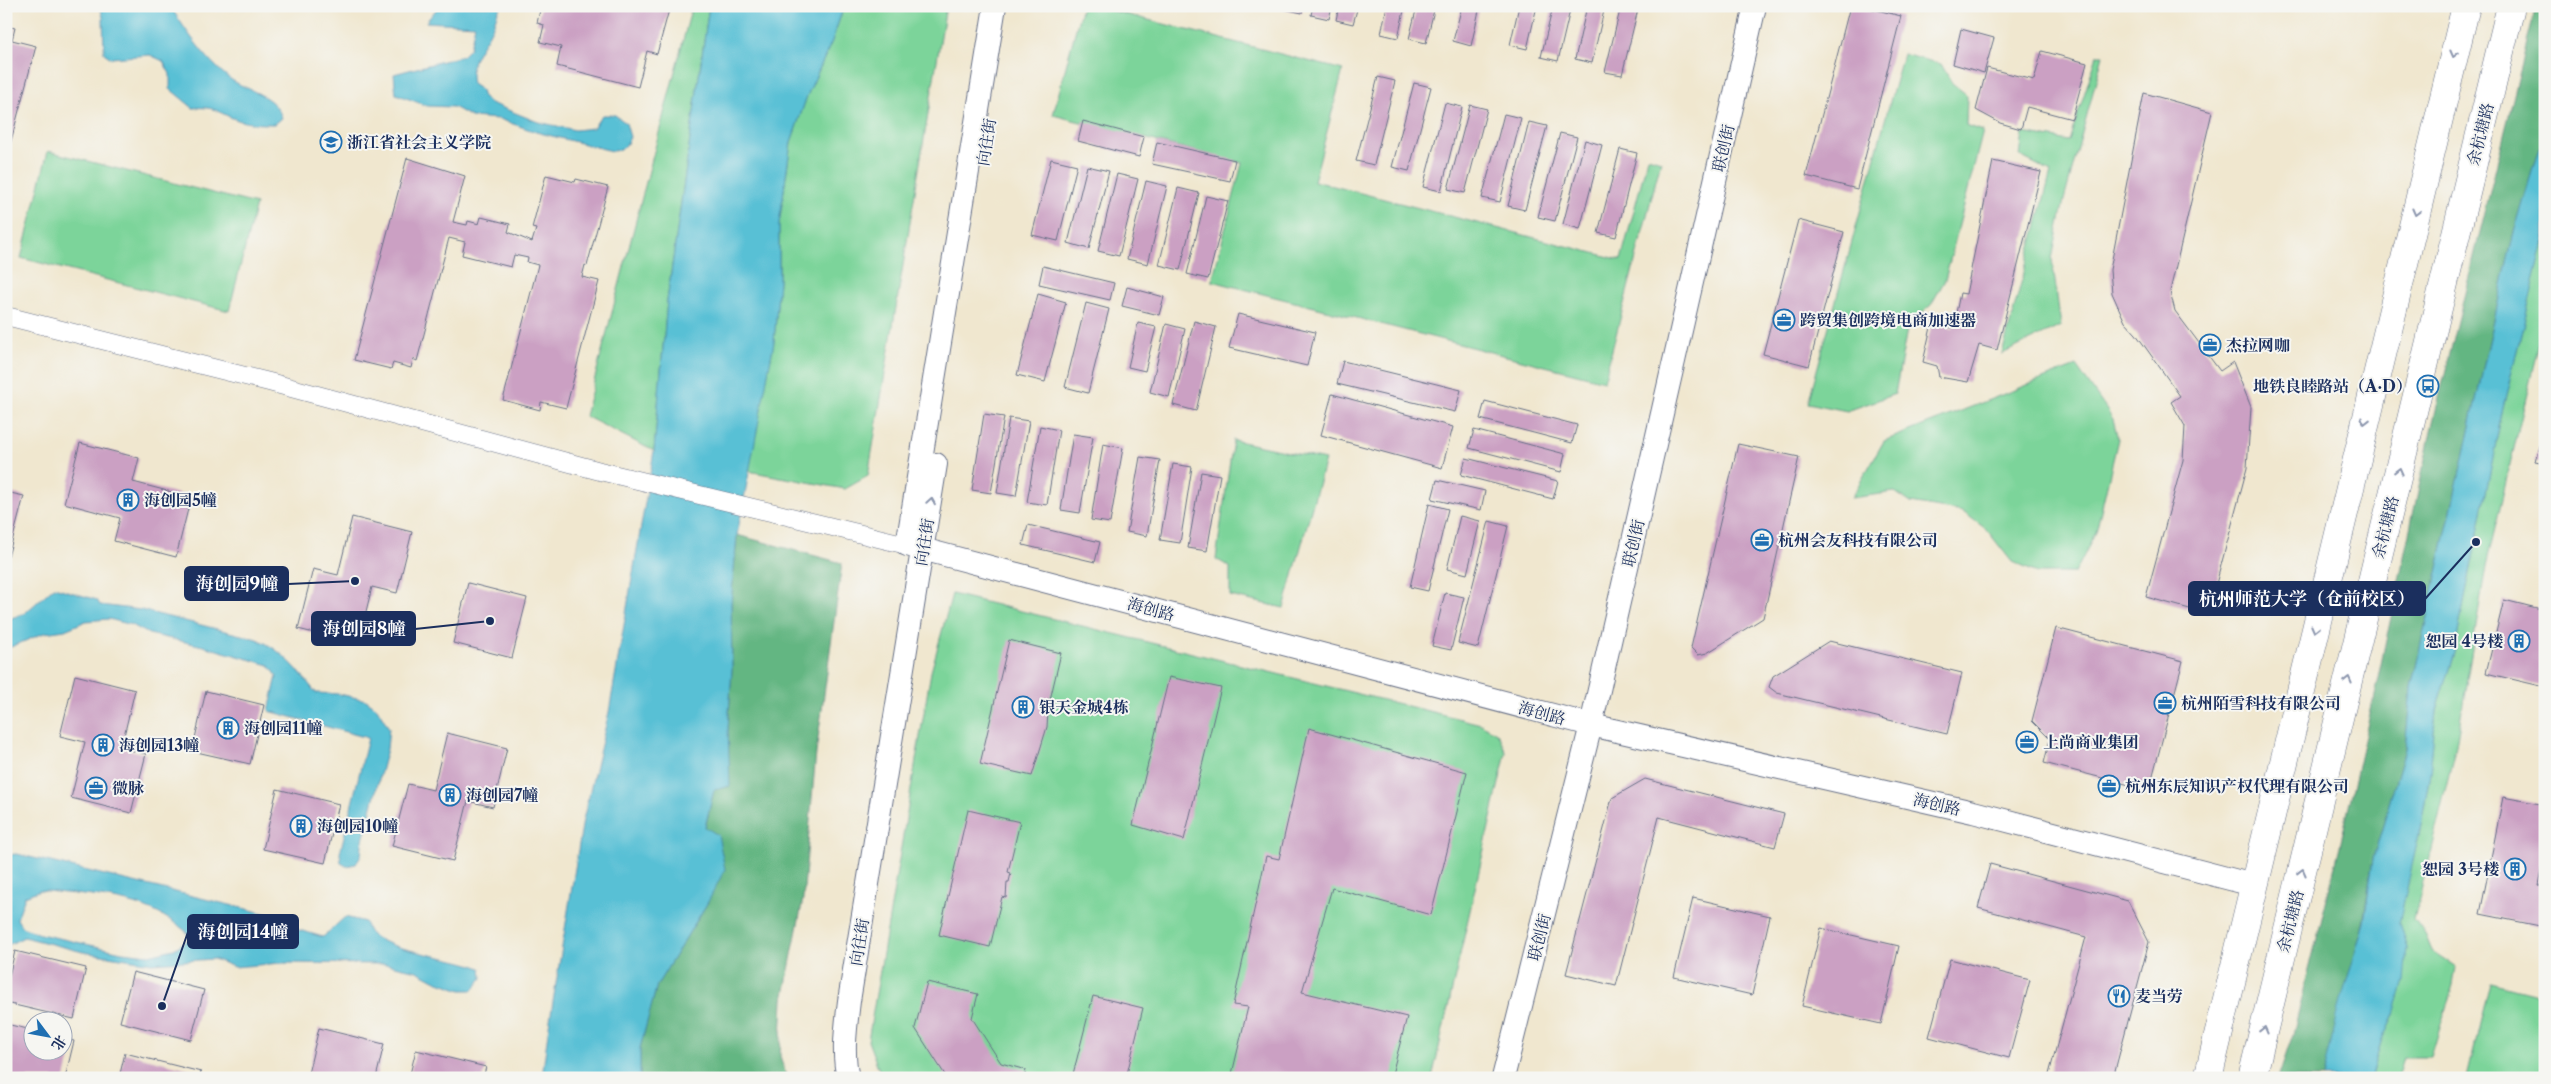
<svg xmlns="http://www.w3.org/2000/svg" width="2551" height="1084" font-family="'Libre Caslon Text','Noto Serif SC',serif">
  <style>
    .green { fill: #7bd49a; stroke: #4b827c }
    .forest { fill: #64b682; stroke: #407270 }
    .water { fill: #58c0d5; stroke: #3a789a; fill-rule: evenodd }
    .building { fill: #cba0c3 }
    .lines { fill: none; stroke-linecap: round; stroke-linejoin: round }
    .minor-casing { stroke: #666f86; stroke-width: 19 }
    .tertiary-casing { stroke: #666f86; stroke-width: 24 }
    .primary-casing { stroke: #666f86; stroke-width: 29 }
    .minor { stroke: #fff; stroke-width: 18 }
    .tertiary { stroke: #fff; stroke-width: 22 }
    .primary { stroke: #fff; stroke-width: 28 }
    .oneway { stroke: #8d97ae }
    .labels { text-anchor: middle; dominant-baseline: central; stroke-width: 4; stroke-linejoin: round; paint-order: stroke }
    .street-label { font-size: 16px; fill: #1b2f5e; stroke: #f6f6f2 }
    .poi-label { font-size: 16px; font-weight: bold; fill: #1b2f5e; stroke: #f6f6f2; text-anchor: start }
    .leader { fill: none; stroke: #1b2f5e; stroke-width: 2 }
    .callout-dot { fill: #1b2f5e; stroke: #f6f6f2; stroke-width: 2 }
    .callout { fill: #1b2f5e; stroke: #1b2f5e; stroke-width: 2 }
    .callout-label { font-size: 18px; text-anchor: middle; font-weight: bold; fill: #fff }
  </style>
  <rect width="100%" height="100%" fill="#f6f6f2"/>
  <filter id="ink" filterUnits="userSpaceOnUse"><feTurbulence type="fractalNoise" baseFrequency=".02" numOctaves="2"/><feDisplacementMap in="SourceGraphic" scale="10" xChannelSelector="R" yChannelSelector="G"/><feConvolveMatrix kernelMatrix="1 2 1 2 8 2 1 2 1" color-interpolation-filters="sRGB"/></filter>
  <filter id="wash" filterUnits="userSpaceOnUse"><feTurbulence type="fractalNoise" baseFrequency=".0096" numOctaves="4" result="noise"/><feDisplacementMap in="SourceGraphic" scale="20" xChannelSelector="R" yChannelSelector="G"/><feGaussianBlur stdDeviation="1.12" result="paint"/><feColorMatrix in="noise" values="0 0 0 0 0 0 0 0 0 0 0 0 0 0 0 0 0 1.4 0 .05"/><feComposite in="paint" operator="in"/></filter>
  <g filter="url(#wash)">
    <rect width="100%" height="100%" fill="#f0e7cf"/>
    <g class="green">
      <polygon points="692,6 709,6 667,301 654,451 585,416"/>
      <polygon points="844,6 946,6 868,476 845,489 748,471 774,342 779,281 779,224 791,142 807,96 832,41"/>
      <polygon points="1082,6 1094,6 1343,70 1314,181 1621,260 1648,157 1661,161 1604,381 1212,281 1242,163 1053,115"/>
      <polygon points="1903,54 1941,64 1952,83 1967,95 1966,125 1983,131 1945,280 1931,305 1908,324 1895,394 1847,411 1808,403"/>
      <polygon points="2097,55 2103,55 2064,200 2052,259 2061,326 2002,354 2051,172 2020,156 2023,133 2069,141"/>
      <polygon points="48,151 256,204 229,311 21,258"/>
      <polygon points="2545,237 2545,318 2486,566 2456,745 2414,920 2425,934 2432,951 2456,967 2453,985 2431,1057 2403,1057 2397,1078 2370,1078 2381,1042 2394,1015 2407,948 2398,923 2420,830 2430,773 2436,710 2454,653 2503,407"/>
      <polygon points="2076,366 2113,419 2118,439 2096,532 2075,573 2037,573 2012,562 1986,529 1963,512 1911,503 1895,492 1851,498 1884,441"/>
      <polygon points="1233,440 1325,460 1284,608 1230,596 1230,567 1216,559"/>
      <polygon points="952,594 1481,724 1498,734 1506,752 1432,1078 882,1078 868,1041 931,672"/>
      <polygon points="2490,982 2545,996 2545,1078 2467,1078"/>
    </g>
    <g class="forest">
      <polygon points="2536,6 2545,6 2545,139 2538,151 2513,236 2411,688 2405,749 2373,859 2363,924 2323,1078 2278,1078 2293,1034 2340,846 2378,678 2432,426"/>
      <polygon points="737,535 842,563 816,753 803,899 783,1000 780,1056 787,1078 640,1078 640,1048 657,985 708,902 705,828 714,790 729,786 728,728 732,669 731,604"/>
    </g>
    <g class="water">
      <path d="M 100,6 L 170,6 C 187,32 205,59 229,78 C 246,91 275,94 282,118 L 275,124 C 262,124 247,124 235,119 C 216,112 216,106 193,108 L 170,89 L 170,74 L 163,61 L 150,55 L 111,58 L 104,53 L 103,17 Z"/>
      <path d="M 439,6 L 501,6 C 496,13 496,20 492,28 C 483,48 467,60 472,84 L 481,90 L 482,95 L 488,102 L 538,122 L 575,130 L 593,128 L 602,115 L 615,115 L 626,123 L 630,137 L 627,144 L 621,150 L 612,151 L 536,132 L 499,119 L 471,117 L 453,107 L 427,106 L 396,94 L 394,74 L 462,56 L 470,48 L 475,25 L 426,22 Z"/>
      <polygon points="709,6 844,6 832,41 807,96 791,142 779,224 779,281 774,342 737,535 731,604 732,669 728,728 730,786 714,790 705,827 718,835 725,869 708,902 657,985 640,1048 640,1078 542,1078 548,1032 583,820 609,712 654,451 667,301"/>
      <polygon points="2545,139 2545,237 2503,407 2454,653 2436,710 2430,773 2420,830 2399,923 2407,948 2404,981 2394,1015 2381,1042 2370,1078 2323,1078 2340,1004 2364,922 2373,859 2405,749 2411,688 2513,236 2538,151"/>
      <path d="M 54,587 L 97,600 L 100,605 L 141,610 L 257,639 C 284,651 298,670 316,693 L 339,694 L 366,700 L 377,708 L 389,728 L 387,749 L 362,844 L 361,856 L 356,864 L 346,866 L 341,863 L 340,853 L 368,738 L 269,711 L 277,676 L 269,665 L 203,646 L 149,634 L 132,625 L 109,619 L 86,621 L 65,630 L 44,633 L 6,649 L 6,620 L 25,613 Z"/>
      <path d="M 17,854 L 255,911 L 275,916 L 285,926 L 323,937 L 345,917 L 365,922 C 367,927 368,932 372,935 C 394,952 452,956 481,968 L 482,978 L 473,990 L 461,990 L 436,981 L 417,971 L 386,964 L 281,963 L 234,967 L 214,959 L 152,963 L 83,952 L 24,937 L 6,946 L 6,855 ZM 40,890 C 96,898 142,894 188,933 L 188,940 L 174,949 L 149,955 L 122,952 L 40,934 L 22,927 L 17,919 L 25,896 Z"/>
    </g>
    <g id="blocks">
      <g class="building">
        <polygon points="541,6 670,6 657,54 647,51 638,87 557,66 561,47 540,42 544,25 537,23"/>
        <polygon points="1285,6 1303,6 1302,13 1284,9"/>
        <polygon points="1313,6 1332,6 1329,19 1311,15"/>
        <polygon points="1339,6 1358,6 1353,24 1336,20"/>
        <polygon points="1387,6 1405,6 1398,38 1381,34"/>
        <polygon points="1417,6 1435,6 1426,43 1409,39"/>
        <polygon points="1462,6 1480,6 1471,46 1453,41"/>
        <polygon points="1519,6 1537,6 1527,49 1510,45"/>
        <polygon points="1553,6 1571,6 1558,61 1541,57"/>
        <polygon points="1587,6 1605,6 1592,63 1575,59"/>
        <polygon points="1621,6 1638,9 1622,75 1605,72"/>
        <polygon points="1850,6 1861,6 1901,16 1857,189 1806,176"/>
        <polygon points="6,26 15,28 12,40 36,46 7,156"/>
        <polygon points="1961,29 1994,38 1984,73 1953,64"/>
        <polygon points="2042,51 2087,63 2072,119 2027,107 2021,129 2000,123 1976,110 1987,68 2034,80"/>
        <polygon points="1378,77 1395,81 1374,165 1356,161"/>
        <polygon points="1414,83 1431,87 1409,171 1392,167"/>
        <polygon points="2144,93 2212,112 2170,291 2175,311 2220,371 2233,362 2251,407 2247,468 2208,614 2146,597 2183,460 2185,426 2171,402 2180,396 2136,334 2125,322 2112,293 2110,270"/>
        <polygon points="1445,103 1462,107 1441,191 1423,187"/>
        <polygon points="1470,105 1487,109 1465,193 1448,189"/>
        <polygon points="1504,114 1521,118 1500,202 1482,198"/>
        <polygon points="1083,121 1144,137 1139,157 1078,141"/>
        <polygon points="1529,122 1547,126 1525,210 1508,206"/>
        <polygon points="1560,133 1577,137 1555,221 1538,217"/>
        <polygon points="1585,140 1602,145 1580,229 1563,224"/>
        <polygon points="1157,142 1235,160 1230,181 1152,164"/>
        <polygon points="1620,149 1637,153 1616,237 1598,233"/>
        <polygon points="407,158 465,176 453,222 467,225 468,221 479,224 481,217 510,224 508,232 532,242 536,229 532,228 546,175 575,182 576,179 608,187 587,266 585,265 582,277 599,281 566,408 541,402 540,410 503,400 538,265 527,262 528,258 514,255 511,267 462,255 465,242 449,238 417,361 413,359 411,368 393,363 391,369 354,360"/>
        <polygon points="1051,159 1077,165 1058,241 1032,235"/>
        <polygon points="1993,161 2041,172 1997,350 1979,345 1968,382 1939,377 1937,366 1923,362 1932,323 1953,328 1960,293 1966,294"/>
        <polygon points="1087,166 1109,171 1089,249 1068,243"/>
        <polygon points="1117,174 1138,179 1119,256 1098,251"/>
        <polygon points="1146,181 1167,186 1148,264 1127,259"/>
        <polygon points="1178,188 1199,193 1180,270 1159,265"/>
        <polygon points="1206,196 1228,201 1208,279 1187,274"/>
        <polygon points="1798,220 1844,232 1809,366 1763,354"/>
        <polygon points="1043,266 1114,283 1110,300 1039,284"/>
        <polygon points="1127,287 1164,297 1159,315 1122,306"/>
        <polygon points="1038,294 1066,302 1045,382 1017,375"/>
        <polygon points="1086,303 1109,309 1088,393 1065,387"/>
        <polygon points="1238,314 1315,332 1307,366 1229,348"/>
        <polygon points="1194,321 1216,327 1196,411 1173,405"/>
        <polygon points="1138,323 1156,327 1145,371 1128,367"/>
        <polygon points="1166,324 1185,329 1169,397 1150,392"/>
        <polygon points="1343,361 1461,390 1455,412 1337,384"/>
        <polygon points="1332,394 1453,427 1442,468 1321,435"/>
        <polygon points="1485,401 1577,425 1572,443 1480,419"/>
        <polygon points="984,414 1004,417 991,493 972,490"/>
        <polygon points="1009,418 1029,421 1016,496 997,493"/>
        <polygon points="2545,424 2545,463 2535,461"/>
        <polygon points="1040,426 1059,430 1047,505 1027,502"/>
        <polygon points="1474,430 1565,454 1561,472 1469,448"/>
        <polygon points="1073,434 1093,437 1080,513 1061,510"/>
        <polygon points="80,443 139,458 133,482 191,497 176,557 114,541 120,518 64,503"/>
        <polygon points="1103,444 1123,448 1110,523 1091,520"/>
        <polygon points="1738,444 1799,457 1763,618 1707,653 1698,655 1691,648"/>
        <polygon points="1140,457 1160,460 1147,536 1127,532"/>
        <polygon points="1466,458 1558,481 1553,499 1461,475"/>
        <polygon points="1173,464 1192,467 1180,543 1160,540"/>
        <polygon points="1201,472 1220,475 1207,551 1188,548"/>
        <polygon points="1437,480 1485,491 1481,510 1432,499"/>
        <polygon points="6,492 24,496 8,557 6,556"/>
        <polygon points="1429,504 1448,509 1428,591 1410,587"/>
        <polygon points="1460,516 1480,521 1467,574 1447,569"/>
        <polygon points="352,517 412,532 397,593 372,587 358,644 298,629 313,569 338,575"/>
        <polygon points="1489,521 1508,526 1478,648 1458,643"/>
        <polygon points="1028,525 1100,542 1095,562 1023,545"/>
        <polygon points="468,583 527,598 512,658 453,643"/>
        <polygon points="1445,593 1464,597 1451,650 1432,646"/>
        <polygon points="2504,600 2545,610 2545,687 2486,673"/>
        <polygon points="2056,628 2183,661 2149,790 2044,763 2050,739 2032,721"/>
        <polygon points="1009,640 1061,653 1050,700 1054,703 1052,711 1048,711 1047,727 1032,776 980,764"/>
        <polygon points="1829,641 1962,673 1947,734 1777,693 1769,687 1773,676"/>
        <polygon points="75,675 135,690 121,748 146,754 131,813 71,798 85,742 60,736"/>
        <polygon points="1169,677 1221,688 1184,840 1133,825"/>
        <polygon points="206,691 264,705 250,764 192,751"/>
        <polygon points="1309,728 1467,772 1431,915 1332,888 1302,992 1407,1017 1391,1078 1231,1078 1248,1007 1233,1005 1266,856 1279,859"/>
        <polygon points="447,733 507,748 493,807 468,801 453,861 392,846 408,784 433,790"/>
        <polygon points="1645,779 1784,814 1775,847 1659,817 1616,986 1566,974 1612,798"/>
        <polygon points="277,789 339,804 325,863 263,849"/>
        <polygon points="2503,797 2545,805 2545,854 2539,885 2545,886 2545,927 2480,914"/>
        <polygon points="968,810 1020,822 1008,872 1011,873 1009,882 1007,882 1006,898 1002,897 990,947 939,935"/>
        <polygon points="1990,864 2128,901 2149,942 2113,1078 2048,1078 2086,937 1978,908"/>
        <polygon points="1693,898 1770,916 1752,995 1674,977"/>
        <polygon points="1821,928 1899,946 1881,1024 1802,1006"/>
        <polygon points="15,951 86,968 74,1019 6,1003 6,989"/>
        <polygon points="1950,959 2030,980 2009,1058 1929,1037"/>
        <polygon points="133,972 204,990 191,1040 120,1022"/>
        <polygon points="927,982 978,994 972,1018 1001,1063 1026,1070 1024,1078 947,1078 915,1028"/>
        <polygon points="1093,996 1143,1008 1126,1078 1072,1078"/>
        <polygon points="6,1024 32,1030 32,1052 62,1052 62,1038 74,1041 65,1078 6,1078"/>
        <polygon points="319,1028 384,1044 376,1078 307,1078"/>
        <polygon points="416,1050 486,1067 483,1078 409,1078"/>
        <polygon points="125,1053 201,1072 199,1078 119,1078"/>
      </g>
    </g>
  </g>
  <g filter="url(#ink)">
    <use href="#blocks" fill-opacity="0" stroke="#666f86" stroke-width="1"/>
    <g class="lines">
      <g class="minor-casing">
        <polyline id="minor" points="6,316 269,382 600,471 907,545"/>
      </g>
      <g class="tertiary-casing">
        <g id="tertiary">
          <polyline points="995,6 907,545 1591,725 1973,812 2253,885"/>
          <path d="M 848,1078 C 842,1053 846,1027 849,1001 L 936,464"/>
          <polyline points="1503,1078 1591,725 1755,6"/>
        </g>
      </g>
      <g class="primary-casing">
        <g id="primary">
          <polyline points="2208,1078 2466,6"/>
          <polyline points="2252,1078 2511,6"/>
        </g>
      </g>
      <use href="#minor" class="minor"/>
      <use href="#tertiary" class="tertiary"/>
      <use href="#primary" class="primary"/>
    </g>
    <defs><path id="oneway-chevron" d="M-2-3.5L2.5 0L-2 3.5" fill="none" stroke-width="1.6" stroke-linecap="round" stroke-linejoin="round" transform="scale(1.25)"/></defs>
    <g class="oneway">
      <use href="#oneway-chevron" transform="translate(2454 54) rotate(104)"/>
      <use href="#oneway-chevron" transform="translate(2416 212) rotate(104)"/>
      <use href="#oneway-chevron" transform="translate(2365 421) rotate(104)"/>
      <use href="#oneway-chevron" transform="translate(2399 471) rotate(-76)"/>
      <use href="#oneway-chevron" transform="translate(931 501) rotate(-81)"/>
      <use href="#oneway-chevron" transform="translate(2315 629) rotate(104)"/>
      <use href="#oneway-chevron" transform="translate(2348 680) rotate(-76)"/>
      <use href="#oneway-chevron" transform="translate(2302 872) rotate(-76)"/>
      <use href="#oneway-chevron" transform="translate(2264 1030) rotate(-76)"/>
    </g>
  </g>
  <defs>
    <g id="school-ring" transform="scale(1.125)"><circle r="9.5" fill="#f6f6f2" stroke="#1f6fb2" stroke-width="1.5"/><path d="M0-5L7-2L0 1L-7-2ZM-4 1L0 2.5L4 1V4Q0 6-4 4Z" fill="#1f6fb2"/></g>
    <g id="office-ring" transform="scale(1.125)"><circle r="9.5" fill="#f6f6f2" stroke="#1f6fb2" stroke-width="1.5"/><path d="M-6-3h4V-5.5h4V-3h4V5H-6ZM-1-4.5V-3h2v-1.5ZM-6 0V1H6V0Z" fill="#1f6fb2"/></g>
    <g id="bus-ring" transform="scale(1.125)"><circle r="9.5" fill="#f6f6f2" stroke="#1f6fb2" stroke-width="1.5"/><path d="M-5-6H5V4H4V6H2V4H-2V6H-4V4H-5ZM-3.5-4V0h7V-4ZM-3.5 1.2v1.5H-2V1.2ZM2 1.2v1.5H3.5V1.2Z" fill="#1f6fb2"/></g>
    <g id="building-ring" transform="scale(1.125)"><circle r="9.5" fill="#f6f6f2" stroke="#1f6fb2" stroke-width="1.5"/><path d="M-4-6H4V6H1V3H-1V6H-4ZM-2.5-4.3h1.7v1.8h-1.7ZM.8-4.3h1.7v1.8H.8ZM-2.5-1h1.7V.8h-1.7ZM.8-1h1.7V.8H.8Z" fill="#1f6fb2"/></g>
    <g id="restaurant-ring" transform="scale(1.125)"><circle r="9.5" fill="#f6f6f2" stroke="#1f6fb2" stroke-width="1.5"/><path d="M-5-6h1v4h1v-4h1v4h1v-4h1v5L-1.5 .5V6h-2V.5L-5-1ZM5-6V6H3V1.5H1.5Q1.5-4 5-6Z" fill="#1f6fb2"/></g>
  </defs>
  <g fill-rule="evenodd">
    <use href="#school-ring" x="331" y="142"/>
    <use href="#office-ring" x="1784" y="320"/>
    <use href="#office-ring" x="2210" y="345"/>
    <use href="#bus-ring" x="2428" y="386"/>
    <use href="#building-ring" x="128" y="500"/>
    <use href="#office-ring" x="1762" y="540"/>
    <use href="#building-ring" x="2519" y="641"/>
    <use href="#office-ring" x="2165" y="703"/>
    <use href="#building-ring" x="1023" y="707"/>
    <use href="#building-ring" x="228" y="728"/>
    <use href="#office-ring" x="2027" y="742"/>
    <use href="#building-ring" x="103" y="745"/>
    <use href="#office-ring" x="2109" y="786"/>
    <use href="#office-ring" x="96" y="788"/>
    <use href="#building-ring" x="450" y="795"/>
    <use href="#building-ring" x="301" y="826"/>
    <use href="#building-ring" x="2515" y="869"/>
    <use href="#restaurant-ring" x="2119" y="996"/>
  </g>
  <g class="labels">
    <g class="street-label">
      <text transform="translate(2480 134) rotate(-76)">余杭塘路</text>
      <text transform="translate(986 142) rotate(-81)">向往街</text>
      <text transform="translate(1723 148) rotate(-77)">联创街</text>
      <text transform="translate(2385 527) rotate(-76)">余杭塘路</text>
      <text transform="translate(924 542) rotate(-81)">向往街</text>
      <text transform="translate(1633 543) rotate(-77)">联创街</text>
      <text transform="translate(1151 609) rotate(15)">海创路</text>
      <text transform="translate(1542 713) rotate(15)">海创路</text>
      <text transform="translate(1937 804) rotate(13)">海创路</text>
      <text transform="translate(2290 921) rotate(-76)">余杭塘路</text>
      <text transform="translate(1539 937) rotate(-76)">联创街</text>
      <text transform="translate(859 942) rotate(-81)">向往街</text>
    </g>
    <g class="poi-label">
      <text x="347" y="142">浙江省社会主义学院</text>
      <text x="1800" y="320">跨贸集创跨境电商加速器</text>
      <text x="2226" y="345">杰拉网咖</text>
      <text x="2412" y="386" text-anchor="end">地铁良睦路站（A·D）</text>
      <text x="144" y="500">海创园5幢</text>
      <text x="1778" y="540">杭州会友科技有限公司</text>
      <text x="2503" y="641" text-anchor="end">恕园 4号楼</text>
      <text x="2181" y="703">杭州陌雪科技有限公司</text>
      <text x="1039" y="707">银天金城4栋</text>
      <text x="244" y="728">海创园11幢</text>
      <text x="2043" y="742">上尚商业集团</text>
      <text x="119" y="745">海创园13幢</text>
      <text x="2125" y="786">杭州东辰知识产权代理有限公司</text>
      <text x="112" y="788">微脉</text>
      <text x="466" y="795">海创园7幢</text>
      <text x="317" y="826">海创园10幢</text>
      <text x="2499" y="869" text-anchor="end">恕园 3号楼</text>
      <text x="2135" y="996">麦当劳</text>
    </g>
  </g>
  <path class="leader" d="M355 581L288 584M2476 542L2425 599M490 621L415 629M162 1006L188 932"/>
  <g class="callout-dot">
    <circle cx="355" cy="581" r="5"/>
    <circle cx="2476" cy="542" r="5"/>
    <circle cx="490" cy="621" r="5"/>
    <circle cx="162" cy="1006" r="5"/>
  </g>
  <g class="callout">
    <rect x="185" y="567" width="103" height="33" rx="5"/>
    <rect x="2189" y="582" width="236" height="33" rx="5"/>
    <rect x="312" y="612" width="103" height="33" rx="5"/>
    <rect x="188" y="915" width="110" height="33" rx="5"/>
  </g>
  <g class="callout-label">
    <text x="237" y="590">海创园9幢</text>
    <text x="2307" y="605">杭州师范大学（仓前校区）</text>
    <text x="364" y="635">海创园8幢</text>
    <text x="243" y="938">海创园14幢</text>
  </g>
  <rect width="2551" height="1084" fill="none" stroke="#f6f6f2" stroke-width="25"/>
  <g transform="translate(48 1036) rotate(122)"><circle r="24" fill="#f6f6f2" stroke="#9ea6b7"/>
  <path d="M0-4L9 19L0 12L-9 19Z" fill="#1f6fb2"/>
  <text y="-8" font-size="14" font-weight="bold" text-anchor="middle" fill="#1b2f5e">北</text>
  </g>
</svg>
